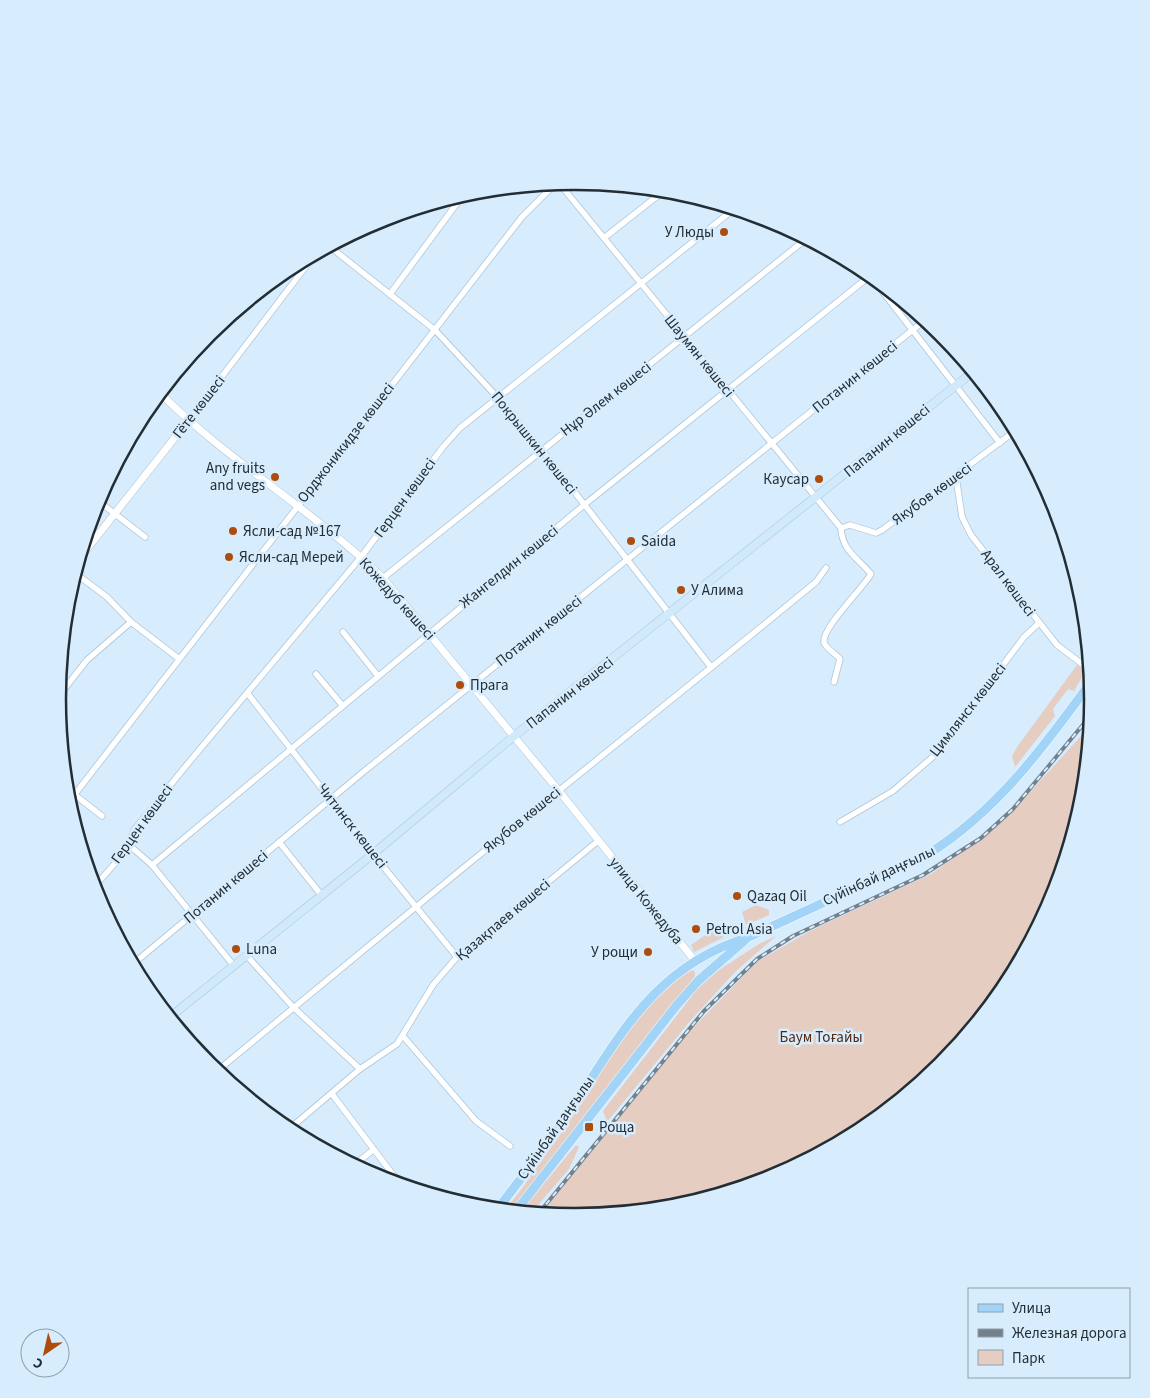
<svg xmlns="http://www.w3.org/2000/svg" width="1150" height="1398" font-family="'Source Sans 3',sans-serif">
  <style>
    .green { fill: #e5cdc2 }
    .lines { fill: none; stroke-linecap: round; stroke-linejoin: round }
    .minor-casing { stroke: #acc5d9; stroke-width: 7 }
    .tertiary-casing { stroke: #acc5d9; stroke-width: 8 }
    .secondary-casing { stroke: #acc5d9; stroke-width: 9 }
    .primary-casing { stroke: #fff; stroke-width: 10 }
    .minor { stroke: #fff; stroke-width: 5.5 }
    .tertiary { stroke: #fff; stroke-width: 7 }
    .secondary { stroke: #d0e9fb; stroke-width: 8 }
    .primary { stroke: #a2d4f7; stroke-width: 9 }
    .rail-casing { stroke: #72818c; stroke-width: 4 }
    .rail { stroke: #d7ecfc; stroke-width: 2; stroke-dasharray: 5.5; stroke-linecap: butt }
    .poi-dot { fill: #ae4c0e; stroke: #d7ecfc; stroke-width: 2 }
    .labels { text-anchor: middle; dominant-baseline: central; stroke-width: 5; stroke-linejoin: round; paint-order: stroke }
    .poi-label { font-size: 15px; fill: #232d34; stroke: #d7ecfc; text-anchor: start }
    .street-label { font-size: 15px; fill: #232d34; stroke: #d7ecfc }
    .park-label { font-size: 15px; fill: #542811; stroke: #d7ecfc }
    .rim { fill: none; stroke: #232d34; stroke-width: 2.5 }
  </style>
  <rect width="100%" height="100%" fill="#d7ecfc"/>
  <g class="green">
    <polygon points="1077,665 1085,672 1074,691 1068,689 1053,709 1055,716 1015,767 1012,756 1017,747"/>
    <polygon points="1090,726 1082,800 1053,897 1005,987 941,1065 862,1129 773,1177 676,1207 575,1216 542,1213 688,1033 758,961 810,931 931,874 981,839 1012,812"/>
    <polygon points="756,905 769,910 769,915 746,925 742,912"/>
    <polygon points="711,931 724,937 694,952 691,945"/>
    <polygon points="776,936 735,972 691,1020 607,1122 603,1111 698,988 719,970 759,944"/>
    <polygon points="692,970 695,972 695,976 511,1210 505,1210 521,1190 645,1006 673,981"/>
    <polygon points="576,1145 579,1147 569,1169 532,1212 521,1211"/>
  </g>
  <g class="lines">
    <g class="minor-casing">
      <g id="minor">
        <polyline points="559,183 841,528"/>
        <polyline points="604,238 665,190"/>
        <polyline points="329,246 435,330 499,399 541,449 711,667"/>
        <polyline points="869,274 1000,443"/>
        <polyline points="390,294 463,195"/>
        <polyline points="188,421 316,253"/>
        <polyline points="956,477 962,517 971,535 1057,645 1090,670"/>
        <polyline points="97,500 145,537"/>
        <polyline points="841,528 850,525 876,533 882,530 1015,431"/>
        <polyline points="75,573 107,597 131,622 178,658"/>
        <polyline points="383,578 806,239"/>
        <polyline points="343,632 378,676"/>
        <polyline points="316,674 343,706"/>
        <path d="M 834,682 L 840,659 C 836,654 825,648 824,642 C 822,628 863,588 871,574 C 858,558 842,551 841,528"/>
        <polyline points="248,694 373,854 457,957"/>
        <polyline points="58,697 87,660 131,622"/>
        <polyline points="66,788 102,816"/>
        <polyline points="68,803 522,217 556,183"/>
        <polyline points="840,822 893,791 935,755 1024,637 1039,623"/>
        <polyline points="279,842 322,896"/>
        <polyline points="129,845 152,865 234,966"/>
        <polyline points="152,865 584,505 871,275"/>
        <polyline points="94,887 125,852 134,830 185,767 361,557 443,447 460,428 734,209"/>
        <polyline points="247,956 293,1007 360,1069"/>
        <polyline points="133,964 362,773 925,320"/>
        <polyline points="403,1036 476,1121 510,1146"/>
        <polyline points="217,1071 462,869 750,636 816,582 826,568"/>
        <polyline points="332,1094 400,1184"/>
        <polyline points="288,1130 360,1069 397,1044 433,985 457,957 598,841"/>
        <polyline points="354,1165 373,1150"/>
      </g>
    </g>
    <g class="tertiary-casing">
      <g id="tertiary">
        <path d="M 160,393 C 228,461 313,510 383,578 L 559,791 L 695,961"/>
        <polyline points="79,559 188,421"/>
      </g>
    </g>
    <g class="secondary-casing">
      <polyline id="secondary" points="170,1017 373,854 513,737 973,372"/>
    </g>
    <g class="primary-casing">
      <g id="primary">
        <path d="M 498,1209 C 518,1181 540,1155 560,1126 C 615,1047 647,968 749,937 L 927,855 C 998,810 1042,749 1091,682"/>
        <polyline points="516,1211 676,1006 698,981 745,940"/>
      </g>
    </g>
    <use href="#minor" class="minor"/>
    <use href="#tertiary" class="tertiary"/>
    <use href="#secondary" class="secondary"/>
    <use href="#primary" class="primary"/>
    <g class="rail-casing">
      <polyline id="rail" points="539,1213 704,1011 757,959 793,936 923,875 981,838 1013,809 1091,715"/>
    </g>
    <use href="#rail" class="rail"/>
  </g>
  <g class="poi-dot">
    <circle cx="724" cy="232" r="5"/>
    <circle cx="275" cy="477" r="5"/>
    <circle cx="819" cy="479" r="5"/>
    <circle cx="233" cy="531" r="5"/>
    <circle cx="631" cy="541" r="5"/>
    <circle cx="229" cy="557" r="5"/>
    <circle cx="681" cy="590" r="5"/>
    <circle cx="460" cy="685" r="5"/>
    <circle cx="737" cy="896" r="5"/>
    <circle cx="696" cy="929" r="5"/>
    <circle cx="236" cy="949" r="5"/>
    <circle cx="648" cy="952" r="5"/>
    <rect x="584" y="1122" width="10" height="10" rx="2.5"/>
  </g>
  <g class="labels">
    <g class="poi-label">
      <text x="714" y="232" text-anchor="end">У Люды</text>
      <text x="265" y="468" text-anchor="end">Any fruits<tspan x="265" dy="17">and vegs</tspan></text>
      <text x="809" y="479" text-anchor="end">Каусар</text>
      <text x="243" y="531">Ясли-сад №167</text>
      <text x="641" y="541">Saida</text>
      <text x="239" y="557">Ясли-сад Мерей</text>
      <text x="691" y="590">У Алима</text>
      <text x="470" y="685">Прага</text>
      <text x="747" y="896">Qazaq Oil</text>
      <text x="706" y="929">Petrol Asia</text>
      <text x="246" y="949">Luna</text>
      <text x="638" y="952" text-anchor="end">У рощи</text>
      <text x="599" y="1127">Роща</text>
    </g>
    <g class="street-label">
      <text transform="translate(699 356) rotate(51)">Шаумян көшесі</text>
      <text transform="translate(855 377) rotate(-39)">Потанин көшесі</text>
      <text transform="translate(606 399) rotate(-38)">Нұр Әлем көшесі</text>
      <text transform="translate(199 407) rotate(-52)">Гёте көшесі</text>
      <text transform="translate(887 441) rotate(-39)">Папанин көшесі</text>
      <text transform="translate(346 443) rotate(-52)">Орджоникидзе көшесі</text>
      <text transform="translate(534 443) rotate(51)">Покрышкин көшесі</text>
      <text transform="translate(932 494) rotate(-36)">Якубов көшесі</text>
      <text transform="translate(405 498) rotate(-54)">Герцен көшесі</text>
      <text transform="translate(509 567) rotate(-39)">Жангелдин көшесі</text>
      <text transform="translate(1008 583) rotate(53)">Арал көшесі</text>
      <text transform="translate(397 599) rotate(48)">Кожедуб көшесі</text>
      <text transform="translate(539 631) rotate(-38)">Потанин көшесі</text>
      <text transform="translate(570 693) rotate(-38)">Папанин көшесі</text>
      <text transform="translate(968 710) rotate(-52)">Цимлянск көшесі</text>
      <text transform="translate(522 820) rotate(-39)">Якубов көшесі</text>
      <text transform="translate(142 824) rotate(-54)">Герцен көшесі</text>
      <text transform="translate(352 826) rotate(52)">Читинск көшесі</text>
      <text transform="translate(879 876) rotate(-25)">Сүйінбай даңғылы</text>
      <text transform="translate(226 887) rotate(-40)">Потанин көшесі</text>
      <text transform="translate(646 901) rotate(51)">улица Кожедуба</text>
      <text transform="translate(503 920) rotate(-40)">Қазақпаев көшесі</text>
      <text transform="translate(556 1128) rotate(-55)">Сүйінбай даңғылы</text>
    </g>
    <g class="park-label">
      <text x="821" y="1037">Баум Тоғайы</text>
    </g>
  </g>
  <path d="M0 0H1150V1398H0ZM66 699a509 509 0 1 1 1018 0a509 509 0 1 1-1018 0Z" fill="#d7ecfc" fill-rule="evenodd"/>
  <path class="rim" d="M66 699a509 509 0 1 1 1018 0a509 509 0 1 1-1018 0Z"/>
  <rect x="968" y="1288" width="162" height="90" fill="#d7ecfc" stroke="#8fa0ac"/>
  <rect x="978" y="1304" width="25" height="8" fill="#a2d4f7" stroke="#8fa0ac"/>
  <text x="1012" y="1313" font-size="15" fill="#232d34">Улица</text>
  <rect x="978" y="1329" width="25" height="8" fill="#72818c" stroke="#8fa0ac"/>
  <text x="1012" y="1338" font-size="15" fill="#232d34">Железная дорога</text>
  <rect x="978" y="1350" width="25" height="15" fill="#e5cdc2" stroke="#8fa0ac"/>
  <text x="1012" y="1363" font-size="15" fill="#232d34">Парк</text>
  <g transform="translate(45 1353) rotate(214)"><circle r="24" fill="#d7ecfc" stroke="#8fa0ac"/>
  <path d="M0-4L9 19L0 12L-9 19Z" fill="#ae4c0e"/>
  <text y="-8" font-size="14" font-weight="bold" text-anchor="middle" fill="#232d34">С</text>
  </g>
</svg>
